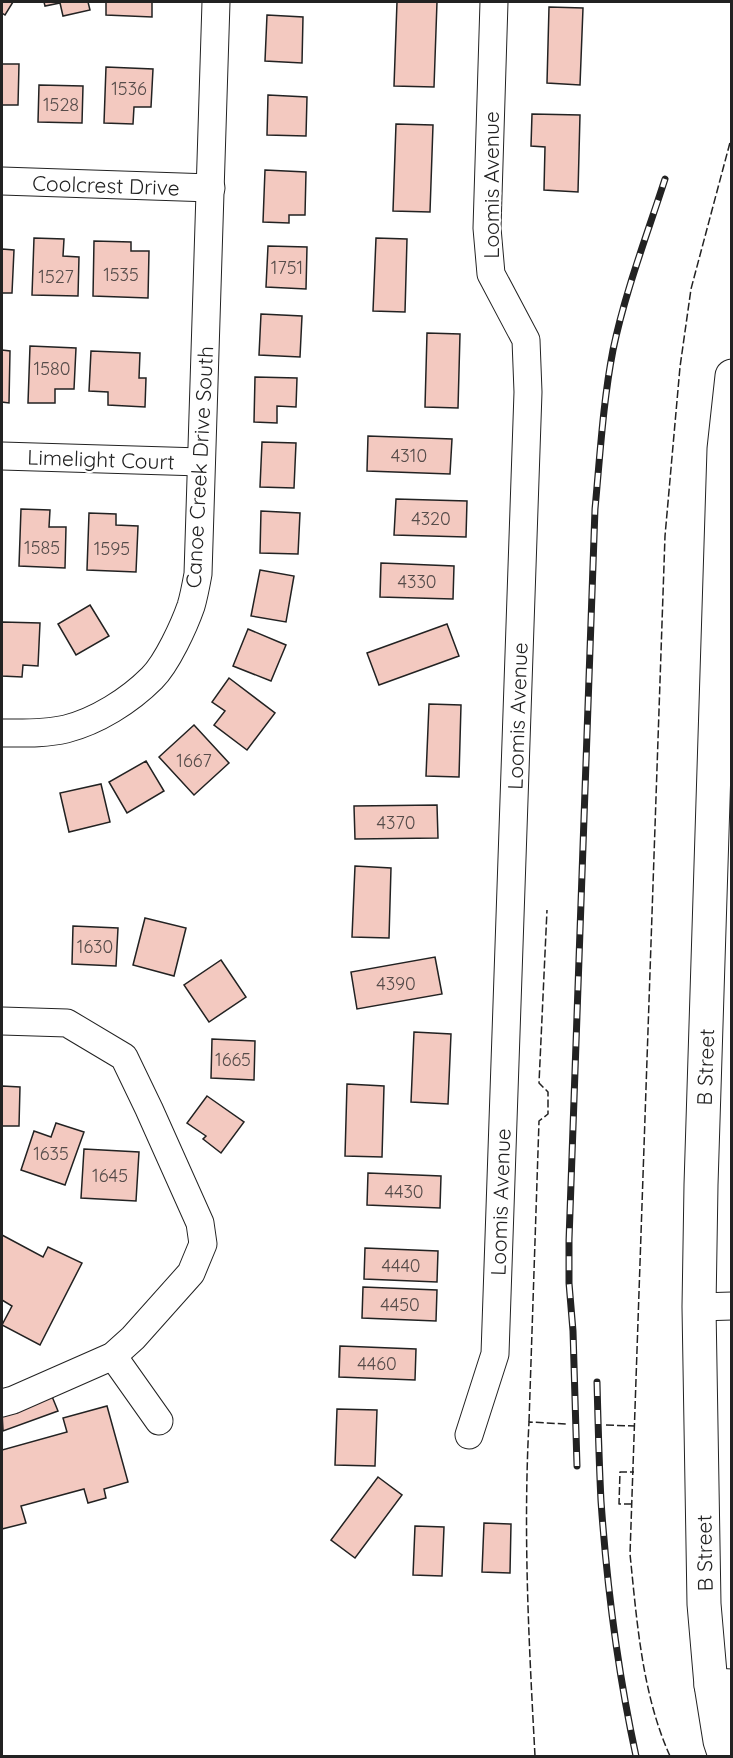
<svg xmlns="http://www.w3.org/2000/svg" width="733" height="1758" font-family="Quicksand,sans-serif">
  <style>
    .building { fill: #f3c9c0; stroke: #222; stroke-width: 1.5 }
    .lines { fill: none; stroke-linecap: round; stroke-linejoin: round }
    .minor-casing { stroke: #222; stroke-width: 29 }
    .major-casing { stroke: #222; stroke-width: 35 }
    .highway-casing { stroke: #222; stroke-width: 35 }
    .minor { stroke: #fff; stroke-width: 27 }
    .major { stroke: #fff; stroke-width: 33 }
    .highway { stroke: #fff; stroke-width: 33 }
    .rail-casing { stroke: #222; stroke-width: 7 }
    .rail { stroke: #fff; stroke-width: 4.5; stroke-dasharray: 14; stroke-linecap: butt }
    .fence { stroke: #222; stroke-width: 1.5; stroke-dasharray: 8 3; stroke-linecap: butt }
    .labels { text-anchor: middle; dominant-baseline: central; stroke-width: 4.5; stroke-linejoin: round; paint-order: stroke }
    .number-label { font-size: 18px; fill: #564c4a }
    .street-label { font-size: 21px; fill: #222; stroke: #fff }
  </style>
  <rect width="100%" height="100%" fill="#fff"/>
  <g class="building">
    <polygon points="2,2 13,2 5,15 2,13"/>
    <polygon points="44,2 88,2 90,10 63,16 60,3 45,6"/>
    <polygon points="106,2 152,2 152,17 106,15"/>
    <polygon points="397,2 437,2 434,87 394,86"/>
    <polygon points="549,7 583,8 580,85 547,83"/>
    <polygon points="267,15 303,17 302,63 265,61"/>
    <polygon points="2,64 19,64 18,105 2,105 2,110"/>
    <polygon points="106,67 153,69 151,107 134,107 133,124 104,123"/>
    <polygon points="39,85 83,86 82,123 38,122"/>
    <polygon points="268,95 307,97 306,136 267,135"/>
    <polygon points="532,114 580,115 578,192 544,190 545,147 531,146"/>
    <polygon points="396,124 433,125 430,212 393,211"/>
    <polygon points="265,170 306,172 305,215 289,215 289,223 263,222"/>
    <polygon points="34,238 64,239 63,256 79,257 78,296 32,295"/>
    <polygon points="376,238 407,239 405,312 373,311"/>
    <polygon points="94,241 131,242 131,251 149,251 148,298 93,296"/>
    <polygon points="268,246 307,247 306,289 266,287"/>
    <polygon points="2,249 14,250 12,293 2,293"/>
    <polygon points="261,314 302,316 300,357 259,355"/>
    <polygon points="427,333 460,334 458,408 425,407"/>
    <polygon points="30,346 76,348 74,389 55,389 55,403 28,403"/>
    <polygon points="2,350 10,351 9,403 2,402"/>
    <polygon points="91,351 140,353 139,378 146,378 145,407 108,405 108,392 89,391"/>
    <polygon points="255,377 297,378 296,407 277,406 277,423 254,422"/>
    <polygon points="368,436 452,439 450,474 367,471"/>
    <polygon points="262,442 296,443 294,488 260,487"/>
    <polygon points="396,499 467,501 466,537 394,535"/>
    <polygon points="21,509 50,510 49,527 66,527 65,568 19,566"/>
    <polygon points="261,511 300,513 298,554 260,553"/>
    <polygon points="89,513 116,514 116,525 138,526 136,572 87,570"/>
    <polygon points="381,563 454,566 453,599 380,597"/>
    <polygon points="260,570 294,576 286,622 251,616"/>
    <polygon points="90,605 109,636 76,655 58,624"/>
    <polygon points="2,622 40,623 38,666 23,665 22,677 2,676"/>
    <polygon points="447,624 459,656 379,685 367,653"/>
    <polygon points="248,629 286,645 271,681 233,666"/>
    <polygon points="229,678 275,713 247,750 214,725 225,711 212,702"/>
    <polygon points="429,704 461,705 459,777 426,776"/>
    <polygon points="194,725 229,763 194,795 159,757"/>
    <polygon points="146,761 164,791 127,813 109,782"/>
    <polygon points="101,784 110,822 69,832 60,793"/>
    <polygon points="437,805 438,838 355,839 354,806"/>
    <polygon points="355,866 391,868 389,938 352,937"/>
    <polygon points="145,918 186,928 174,976 133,965"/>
    <polygon points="73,926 118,928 116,966 72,964"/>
    <polygon points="435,957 442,994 357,1009 351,972"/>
    <polygon points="221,960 246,997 209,1022 184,985"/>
    <polygon points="414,1032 451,1034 448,1104 411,1102"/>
    <polygon points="212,1039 255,1041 254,1080 211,1078"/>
    <polygon points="347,1084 384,1086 382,1157 345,1156"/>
    <polygon points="2,1086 20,1087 19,1126 2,1126"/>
    <polygon points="207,1096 244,1122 221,1153 203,1139 206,1136 187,1123"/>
    <polygon points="56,1123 84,1132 65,1185 21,1170 34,1131 51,1137"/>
    <polygon points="84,1149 139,1152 136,1201 81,1198"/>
    <polygon points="368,1173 441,1176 440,1208 367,1205"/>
    <polygon points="2,1235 43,1257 48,1247 82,1263 40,1345 2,1325 12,1306 2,1300"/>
    <polygon points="365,1248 438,1251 437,1282 364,1279"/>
    <polygon points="363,1287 437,1290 436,1321 362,1318"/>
    <polygon points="340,1346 416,1349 415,1380 339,1377"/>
    <polygon points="51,1394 58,1411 3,1431 2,1412"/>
    <polygon points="107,1406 128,1482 104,1489 106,1498 88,1503 84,1489 21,1506 26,1523 2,1529 2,1450 67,1432 63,1418"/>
    <polygon points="337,1409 377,1410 375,1466 335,1465"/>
    <polygon points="378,1477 402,1495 355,1558 331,1540"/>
    <polygon points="484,1523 511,1524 510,1573 482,1572"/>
    <polygon points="415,1526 444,1527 442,1576 413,1575"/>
  </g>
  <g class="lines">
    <g class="minor-casing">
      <g id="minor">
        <polyline points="2,181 211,188"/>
        <polyline points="2,456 201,462"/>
        <path d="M 2,733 C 22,733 45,734 66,729 C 97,721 129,701 152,678 C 167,663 184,626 191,606 C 194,596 196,585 198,574 L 216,2"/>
        <polyline points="2,1021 67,1023 124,1057 149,1109 200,1223 203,1244 191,1273 133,1338 113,1356 13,1400 2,1403"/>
        <polyline points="699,1307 732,1306"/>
        <polyline points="113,1356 159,1421"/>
        <polyline points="469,1435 495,1354 528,392 526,340 491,274 487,228 494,2"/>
      </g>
    </g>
    <g class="major-casing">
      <polyline id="major" points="725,1756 720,1741 711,1685 704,1604 699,1307 701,1185 724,449 732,376"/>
    </g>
    <g class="highway-casing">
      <polyline id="highway" points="711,1685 732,1686"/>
    </g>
    <use href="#minor" class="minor"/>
    <use href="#major" class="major"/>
    <use href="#highway" class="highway"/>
    <g class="rail-casing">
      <g id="rail">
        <path d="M 597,1382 C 598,1422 599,1462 601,1501 C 607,1587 618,1673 636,1756"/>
        <path d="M 577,1466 L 573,1331 L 569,1283 L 569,1240 L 595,509 C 600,456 603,402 613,350 C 625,292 647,235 665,179"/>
      </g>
    </g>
    <use href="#rail" class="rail"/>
    <g class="fence">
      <polyline points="529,1422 539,1121 548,1114 548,1092 539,1083 547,910"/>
      <polyline points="606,1425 635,1426"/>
      <polyline points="632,1504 619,1504 620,1472 634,1472"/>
      <path d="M 535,1756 C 529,1645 523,1534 529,1422 L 566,1424"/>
      <path d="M 670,1756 C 642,1694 637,1622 630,1554 L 665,536 L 680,367 L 691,289 L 732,135"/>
    </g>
  </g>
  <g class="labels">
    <g class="number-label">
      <text x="129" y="88">1536</text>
      <text x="61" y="104">1528</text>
      <text x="287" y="267">1751</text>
      <text x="121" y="274">1535</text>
      <text x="56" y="276">1527</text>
      <text x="52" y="368">1580</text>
      <text x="409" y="455">4310</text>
      <text x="431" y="518">4320</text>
      <text x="42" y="547">1585</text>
      <text x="112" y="548">1595</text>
      <text x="417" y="581">4330</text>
      <text x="194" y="760">1667</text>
      <text x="396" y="822">4370</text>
      <text x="95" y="946">1630</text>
      <text x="396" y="983">4390</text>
      <text x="233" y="1059">1665</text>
      <text x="51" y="1153">1635</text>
      <text x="110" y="1175">1645</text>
      <text x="404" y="1191">4430</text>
      <text x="401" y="1265">4440</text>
      <text x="400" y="1304">4450</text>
      <text x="377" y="1363">4460</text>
    </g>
    <g class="street-label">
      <text transform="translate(106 185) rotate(2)">Coolcrest Drive</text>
      <text transform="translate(491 185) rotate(-90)">Loomis Avenue</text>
      <text transform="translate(101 459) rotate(2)">Limelight Court</text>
      <text transform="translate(199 467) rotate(-87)">Canoe Creek Drive South</text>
      <text transform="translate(517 716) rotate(-88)">Loomis Avenue</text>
      <text transform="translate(705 1067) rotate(-88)">B Street</text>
      <text transform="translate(500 1202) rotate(-88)">Loomis Avenue</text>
      <text transform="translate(704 1553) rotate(-91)">B Street</text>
    </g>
  </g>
  <rect width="733" height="1758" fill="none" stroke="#222222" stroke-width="6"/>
</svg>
